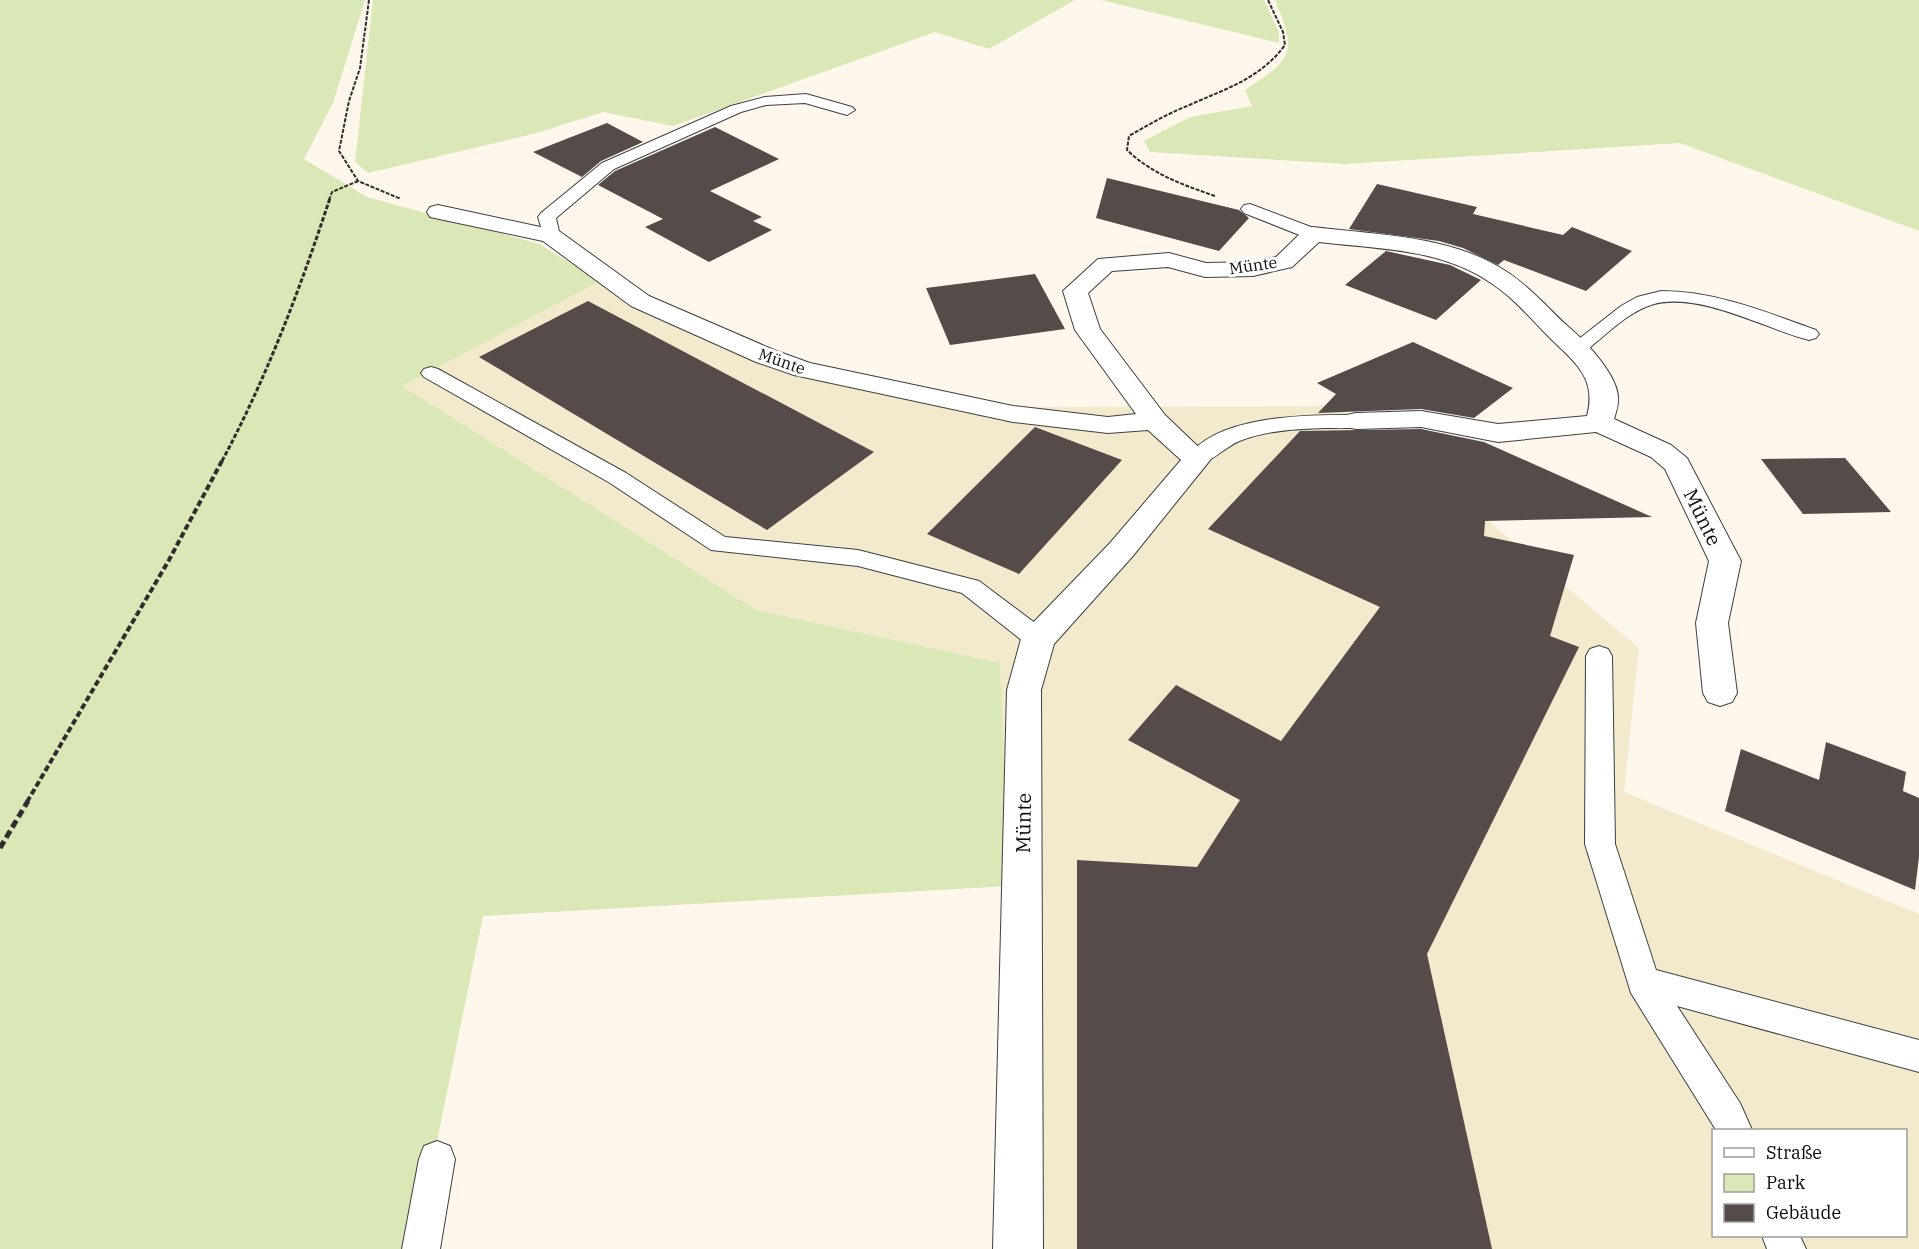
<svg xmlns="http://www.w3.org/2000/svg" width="1919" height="1249" font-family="'IBM Plex Serif',serif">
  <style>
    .farmland { fill: #f3e9cd; fill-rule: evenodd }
    .green { fill: #dae8b7 }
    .building { fill: #554b49 }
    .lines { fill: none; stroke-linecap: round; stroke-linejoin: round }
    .service-casing { stroke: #3f3f3f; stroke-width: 2 }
    .minor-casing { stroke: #3f3f3f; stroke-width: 2 }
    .path-far3 { stroke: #2e2e2e; stroke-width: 2; stroke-dasharray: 4 1.5; stroke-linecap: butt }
    .path-far2 { stroke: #2e2e2e; stroke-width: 3; stroke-dasharray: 4.5 2; stroke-linecap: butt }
    .path-far1 { stroke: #2e2e2e; stroke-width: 4; stroke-dasharray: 6 3; stroke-linecap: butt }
    .path { stroke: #2e2e2e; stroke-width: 5; stroke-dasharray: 8 4; stroke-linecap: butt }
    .service { fill: #fff; fill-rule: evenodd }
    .minor { fill: #fff; fill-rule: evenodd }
    .labels { text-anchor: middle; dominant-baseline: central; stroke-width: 6; stroke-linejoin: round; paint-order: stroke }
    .far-street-label { font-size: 16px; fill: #0c0c0c; stroke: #fff }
    .street-label { font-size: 20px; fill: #0c0c0c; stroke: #fff }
  </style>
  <rect width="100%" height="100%" fill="#fff7ec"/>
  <path class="farmland" d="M 600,281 L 778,355 L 1013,407 L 1337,406 L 1449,488 L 1639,648 L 1624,792 L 1919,914 L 1919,1249 L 1021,1249 L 1000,663 L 756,610 L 401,386 ZM 1714,1130 L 1906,1130 L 1906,1236 L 1714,1236 Z"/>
  <g class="green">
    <polygon points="0,0 365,0 333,103 304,159 367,197 539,244 600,281 402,386 756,610 1000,663 1009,886 483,916 415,1249 0,1249"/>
    <polygon points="373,0 1075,0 989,49 935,32 673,126 603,112 537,133 368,173 355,162"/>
    <polygon points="1101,0 1264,0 1279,32 1279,43"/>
    <path d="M 1275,0 L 1919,0 L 1919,231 L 1680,143 L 1345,164 L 1150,152 L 1144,141 L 1190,117 L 1252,106 L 1245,90 C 1292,59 1298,54 1275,0 Z"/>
  </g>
  <g class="building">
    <polygon points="607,123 643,142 601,161 582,177 533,152"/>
    <polygon points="715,127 779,159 710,191 762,217 753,221 772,230 709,262 645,227 663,219 598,185 615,171"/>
    <polygon points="1107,178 1239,210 1249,218 1219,251 1096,218"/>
    <polygon points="1377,184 1477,207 1473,214 1563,235 1572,227 1632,251 1586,291 1504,260 1498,265 1463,248 1439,241 1349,229"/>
    <polygon points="1386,251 1450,265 1481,280 1436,320 1345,285"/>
    <polygon points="1035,274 1065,329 950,345 926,288"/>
    <polygon points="588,301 874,452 767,530 479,357"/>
    <polygon points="1413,342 1513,388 1474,418 1421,409 1318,413 1336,394 1317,383"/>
    <polygon points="1035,427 1122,460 1019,574 927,534"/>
    <polygon points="1421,429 1484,442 1652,517 1485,521 1484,536 1574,555 1550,636 1579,647 1427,954 1492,1249 1077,1249 1077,860 1197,867 1240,800 1128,740 1176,685 1281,741 1380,607 1208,529 1300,431"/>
    <polygon points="1845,458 1891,512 1803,514 1761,459"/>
    <polygon points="1826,742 1906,772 1903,791 1919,798 1919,857 1915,890 1725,811 1741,749 1819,780"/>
  </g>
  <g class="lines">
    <g class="service-casing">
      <g id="service">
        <polygon points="806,94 852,107 855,110 847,115 805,103 766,105 741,112 614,169 556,218 560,236 557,240 545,240 538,217 541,213 602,163 731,106 765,97"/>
        <polygon points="1250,204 1319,230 1322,234 1319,238 1307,238 1244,213 1241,209 1244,205"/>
        <path d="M 1661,291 C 1715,291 1766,312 1816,330 L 1819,334 L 1816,338 L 1809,340 C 1765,329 1697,290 1651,305 C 1626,313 1604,337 1583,353 L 1569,353 L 1566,349 L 1621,306 L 1637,297 Z"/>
        <polygon points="431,367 438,369 626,473 725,537 858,550 979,581 1047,632 1051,639 1047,646 1038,648 1029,646 962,593 858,566 711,550 610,483 424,377 421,373 424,369"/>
        <path d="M 1356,415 L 1364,416 L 1367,421 L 1364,426 C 1351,429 1339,428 1326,428 C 1298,429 1269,430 1242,440 C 1224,446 1207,469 1189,464 L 1186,459 C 1216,414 1308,415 1356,415 Z"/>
        <polygon points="1599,646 1608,649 1612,656 1615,844 1656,970 1919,1040 1919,1072 1677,1006 1740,1103 1752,1130 1716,1130 1631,993 1585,844 1586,656 1590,649"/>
        <polygon points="437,1141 450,1146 455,1159 440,1249 402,1249 419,1159 424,1146"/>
        <polygon points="1762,1236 1800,1236 1806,1249 1767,1249"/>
      </g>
    </g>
    <g class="minor-casing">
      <path id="minor" d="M 438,205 L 559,231 L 649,296 L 774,350 L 810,363 L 1013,406 L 1108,417 L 1136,414 L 1075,330 L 1063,291 L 1098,259 L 1169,253 L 1206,263 L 1253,262 L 1276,257 L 1305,229 L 1313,227 C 1377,235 1452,235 1507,272 C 1532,288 1550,311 1572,330 C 1588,344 1617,375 1618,397 C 1619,404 1616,412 1614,419 L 1671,445 L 1687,458 L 1741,561 L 1728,623 L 1737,693 L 1732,702 L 1720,706 L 1708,702 L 1703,693 L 1696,623 L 1709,561 L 1665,469 L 1651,457 L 1596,432 L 1498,442 L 1421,427 L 1356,429 L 1346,427 L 1342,421 L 1346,415 L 1356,413 L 1421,411 L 1498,424 L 1587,416 C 1597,379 1576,363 1551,339 C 1531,319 1514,298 1491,283 C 1441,248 1376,249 1319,242 L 1292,267 L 1253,276 L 1205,277 L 1168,267 L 1112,271 L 1088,293 L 1100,329 L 1165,415 L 1211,459 L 1132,557 L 1054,644 L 1041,690 L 1043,1249 L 993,1249 L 1007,690 L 1021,639 L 1026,630 L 1110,543 L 1181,460 L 1148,430 L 1108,433 L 1013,422 L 794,375 L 756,362 L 631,306 L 543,241 L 430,217 L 427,212 L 430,207 Z"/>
    </g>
    <g class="path-far3">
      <polyline points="369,0 360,68 349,101 339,151 358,181 401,199"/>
      <path d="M 1215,196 C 1183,185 1152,174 1127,150 L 1129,136 C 1148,125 1167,114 1187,106 C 1225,89 1260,79 1285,45 L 1283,32 L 1268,0"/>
      <polyline points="329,200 332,192 358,181"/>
    </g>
    <path class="path-far2" d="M 222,461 C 267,377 300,289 330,198"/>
    <polyline class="path-far1" points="27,802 169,560 223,459"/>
    <polyline class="path" points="0,848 28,801"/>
    <use href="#service" class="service"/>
    <use href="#minor" class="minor"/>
  </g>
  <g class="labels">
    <g class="far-street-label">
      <text transform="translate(1253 265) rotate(-8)">Münte</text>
      <text transform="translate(782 361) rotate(19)">Münte</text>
    </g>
    <g class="street-label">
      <text transform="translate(1703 517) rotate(64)">Münte</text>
      <text transform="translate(1023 823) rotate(-89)">Münte</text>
    </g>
  </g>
  <rect x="1712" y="1129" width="195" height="108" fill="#ffffff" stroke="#9e9e9e" stroke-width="1.5"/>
  <rect x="1724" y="1148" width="30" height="9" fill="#ffffff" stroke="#9e9e9e" stroke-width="1.5"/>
  <text x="1766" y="1159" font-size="18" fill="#0c0c0c">Straße</text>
  <rect x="1724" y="1174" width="30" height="18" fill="#dae8b7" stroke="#9e9e9e" stroke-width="1.5"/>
  <text x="1766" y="1189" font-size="18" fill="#0c0c0c">Park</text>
  <rect x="1724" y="1204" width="30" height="18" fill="#554b49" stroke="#9e9e9e" stroke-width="1.5"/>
  <text x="1766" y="1219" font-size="18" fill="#0c0c0c">Gebäude</text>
</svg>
